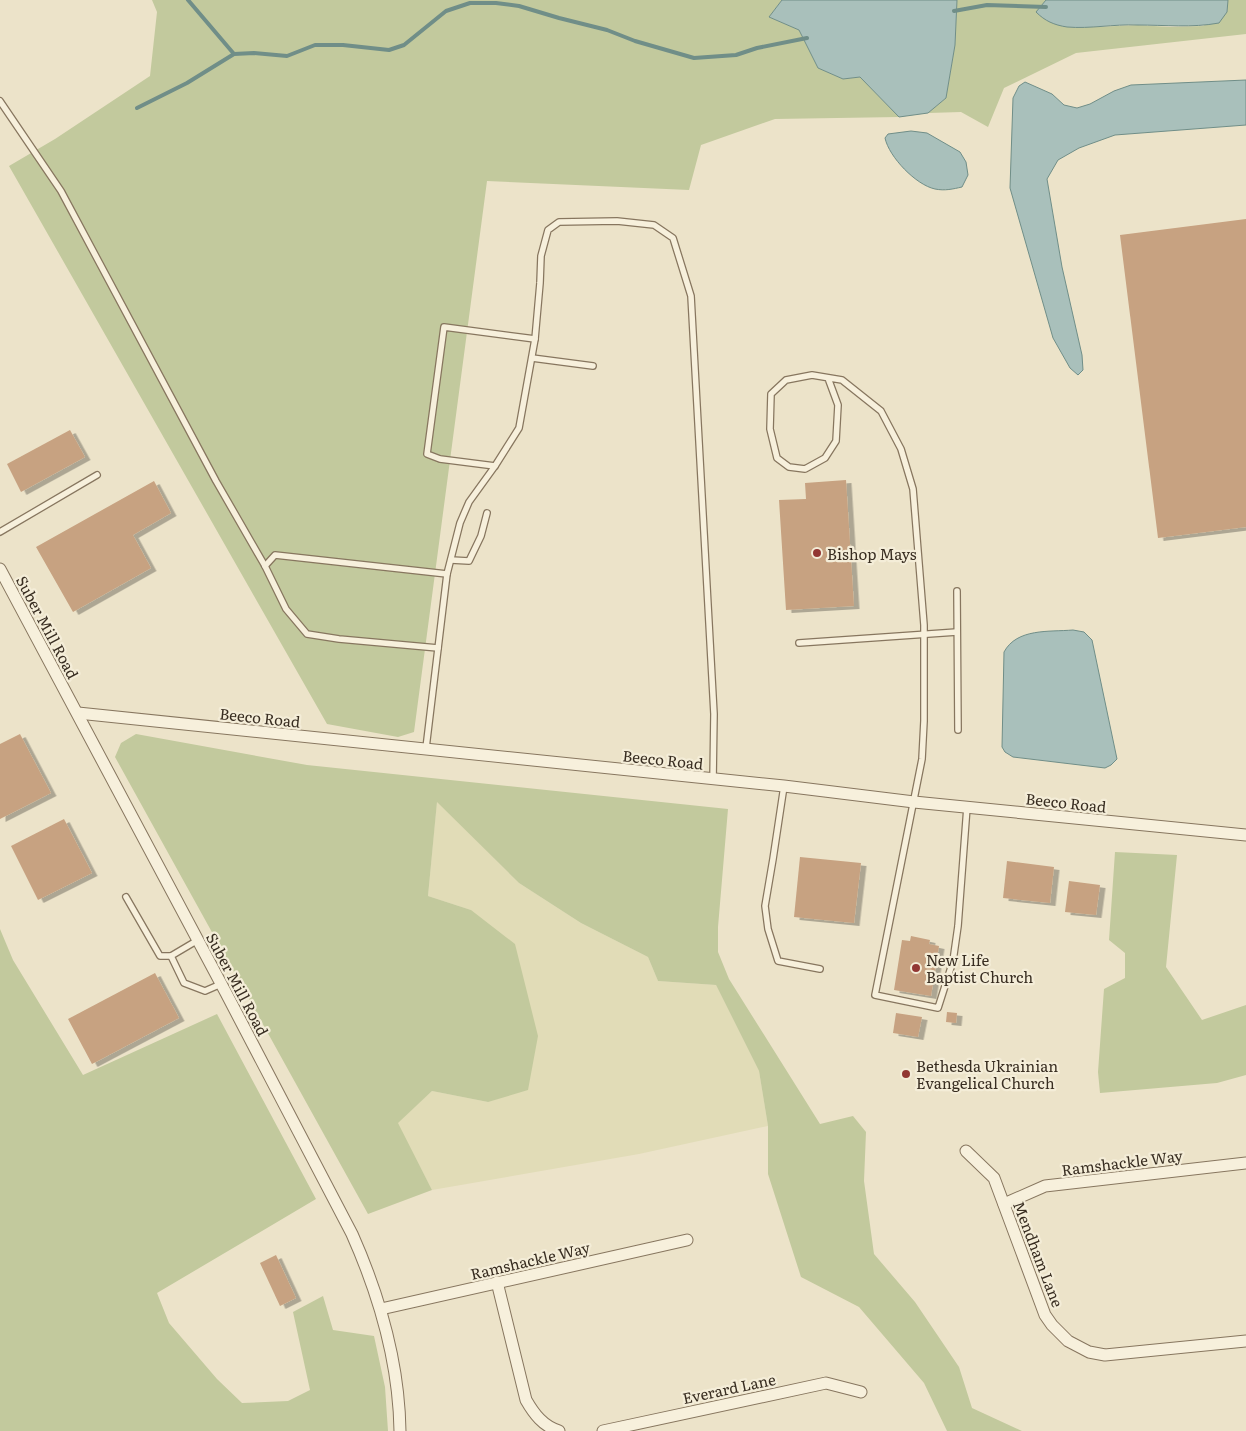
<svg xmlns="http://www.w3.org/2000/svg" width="1246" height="1431" font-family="Literata,serif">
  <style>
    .farmland { fill: #e1dcb7 }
    .green { fill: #c2c99d }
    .water { fill: #a9c0bb; stroke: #708e88 }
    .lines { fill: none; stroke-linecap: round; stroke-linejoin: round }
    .stream { stroke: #708e88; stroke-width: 4 }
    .building { fill: #c7a281; filter: url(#shadow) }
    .service-casing { stroke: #87765f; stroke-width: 8 }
    .minor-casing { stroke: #87765f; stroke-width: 13 }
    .service { stroke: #f7f0dc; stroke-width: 5.5 }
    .minor { stroke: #f7f0dc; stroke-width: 11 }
    .poi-dot { fill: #923733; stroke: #f4edd8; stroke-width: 2 }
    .labels { text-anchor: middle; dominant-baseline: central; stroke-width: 4.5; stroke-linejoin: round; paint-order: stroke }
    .poi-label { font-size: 15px; fill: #382d21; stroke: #f4edd8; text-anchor: start }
    .street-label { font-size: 15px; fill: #382d21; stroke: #f4edd8 }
  </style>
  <defs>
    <filter id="shadow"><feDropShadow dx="5.5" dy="3" stdDeviation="0" flood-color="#0004"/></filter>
  </defs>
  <rect width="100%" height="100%" fill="#ece3c9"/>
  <polygon class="farmland" points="437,801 519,883 581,923 648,957 658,981 716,985 759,1071 768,1126 639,1154 432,1190 397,1123 432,1091 488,1102 471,910 428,896"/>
  <g class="green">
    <polygon points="152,0 782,0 769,17 799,30 818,68 843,79 860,77 899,117 775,119 701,145 689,190 487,181 414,732 398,737 327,724 9,166 55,139 150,76 157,12"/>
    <polygon points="957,0 1046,0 1037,12 1096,27 1138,25 1170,27 1203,26 1227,12 1228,0 1246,0 1246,34 1076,53 1004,88 988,127 961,112 928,113 946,98 955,45"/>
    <polygon points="136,734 307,765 728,809 718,927 718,952 729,979 820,1124 853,1116 866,1132 864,1181 874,1254 915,1302 959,1367 972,1408 1022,1431 947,1431 924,1383 859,1307 801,1277 768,1174 768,1126 759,1071 716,985 658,981 648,957 581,923 519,883 437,802 428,896 471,910 515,944 538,1036 528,1090 488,1102 432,1091 398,1123 432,1190 368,1214 115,757 121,743"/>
    <polygon points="1115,852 1177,855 1166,967 1202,1020 1246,1005 1246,1075 1217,1083 1100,1093 1098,1072 1104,989 1125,978 1125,953 1109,940"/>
    <polygon points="0,929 13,960 83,1075 217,1014 316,1199 157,1293 169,1323 217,1379 242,1403 288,1401 310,1390 293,1312 323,1296 333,1330 374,1336 385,1387 388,1431 0,1431"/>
  </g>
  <g class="water">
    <polygon points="782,0 957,0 955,45 946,98 928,113 899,117 860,77 843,79 818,68 799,30 769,17"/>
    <path d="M 1046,0 L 1228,0 L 1227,12 L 1219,23 C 1192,28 1165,25 1137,25 C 1114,24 1090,29 1067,27 C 1054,25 1045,21 1036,12 Z"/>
    <polygon points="1246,80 1246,125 1115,135 1079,148 1058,160 1047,179 1062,267 1082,355 1083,370 1078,375 1070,368 1053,338 1010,188 1013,98 1019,86 1025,82 1052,94 1064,105 1077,108 1090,104 1114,91 1131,85"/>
    <path d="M 911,131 L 927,133 L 960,152 L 966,162 L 968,175 L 962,187 C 953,189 945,191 935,189 C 916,185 889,157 885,138 L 888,134 Z"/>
    <path d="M 1073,630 L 1084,632 L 1092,640 L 1117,759 L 1111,765 L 1105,768 L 1013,757 L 1005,752 L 1002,747 L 1004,652 C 1017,628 1049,632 1073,630 Z"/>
  </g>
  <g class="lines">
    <g class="stream">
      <polyline points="188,0 234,54"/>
      <polyline points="954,11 987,5 1046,7"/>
      <polyline points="137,108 187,83 234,54 254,53 287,56 315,45 343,45 389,50 404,45 446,11 470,3 496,3 519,6 559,18 607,30 635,41 694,58 736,55 757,48 807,38"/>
    </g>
  </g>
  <g class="building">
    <polygon points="1246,219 1246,527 1158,538 1120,235"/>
    <polygon points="70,430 85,457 21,492 7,464"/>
    <polygon points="846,480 854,606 786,610 779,500 806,499 805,483"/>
    <polygon points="154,481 171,513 133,535 151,568 73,612 36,547"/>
    <polygon points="20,734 51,793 0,819 0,744"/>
    <polygon points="64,819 92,873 38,900 11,846"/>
    <polygon points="800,857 861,863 854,923 794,917"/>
    <polygon points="1007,861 1054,867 1050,903 1003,898"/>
    <polygon points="1069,881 1100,885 1096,915 1065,912"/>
    <polygon points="911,936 930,940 929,944 939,946 931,996 894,990 902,940 910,941"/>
    <polygon points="155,973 179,1018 92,1064 68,1019"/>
    <polygon points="947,1012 957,1013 956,1023 946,1022"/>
    <polygon points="896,1013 922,1017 918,1037 893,1033"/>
    <polygon points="276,1255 296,1298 280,1306 260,1263"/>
  </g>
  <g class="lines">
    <g class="service-casing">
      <g id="service">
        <polyline points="0,101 61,191 216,481 265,566 286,609 307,634 339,639 438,648"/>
        <polyline points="532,358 593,366"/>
        <polyline points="828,378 838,405 836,441 825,458 805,469 789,467 777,458 770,429 771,394 786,380 812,375 842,380 881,411 901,449 913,489 924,625 924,721 922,759 875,995 938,1008 953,961 958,926 967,807"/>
        <polyline points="495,466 440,459 427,454 444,327 535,339"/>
        <polyline points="0,532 97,475"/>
        <polyline points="451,560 469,561 481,536 487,513"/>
        <polyline points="265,566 275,555 447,574"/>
        <polyline points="957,591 958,730"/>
        <polyline points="799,643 957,632"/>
        <polyline points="426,748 447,574 460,523 469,502 495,466 519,428 535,339 540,283 541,256 548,230 559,222 617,221 654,225 673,238 691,296 714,714 713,780"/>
        <polyline points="784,786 773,859 765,906 768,929 778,961 820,969"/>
        <polyline points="126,897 160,956 171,956"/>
        <polyline points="198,940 171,956 184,983 205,991 221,984"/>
      </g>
    </g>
    <g class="minor-casing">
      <g id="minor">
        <path d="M 0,569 L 226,993 L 352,1234 C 380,1297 399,1362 400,1431"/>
        <polyline points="78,713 784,786 914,802 1246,835"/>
        <polyline points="966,1151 994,1178 1045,1315 1052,1325 1068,1341 1089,1352 1105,1355 1246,1341"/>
        <polyline points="1004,1204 1045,1186 1246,1163"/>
        <path d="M 497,1282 L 526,1400 C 534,1414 543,1426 559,1431"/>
        <polyline points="381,1309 687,1240"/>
        <polyline points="603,1431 826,1383 861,1392"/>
      </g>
    </g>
    <use href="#service" class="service"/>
    <use href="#minor" class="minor"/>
  </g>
  <g class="poi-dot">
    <circle cx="817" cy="553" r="5"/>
    <circle cx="916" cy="968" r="5"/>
    <circle cx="906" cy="1074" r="5"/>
  </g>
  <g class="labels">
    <g class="poi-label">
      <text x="827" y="553">Bishop Mays</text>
      <text x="926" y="959">New Life<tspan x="926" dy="17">Baptist Church</tspan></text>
      <text x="916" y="1065">Bethesda Ukrainian<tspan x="916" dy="17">Evangelical Church</tspan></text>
    </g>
    <g class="street-label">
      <text transform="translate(48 627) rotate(62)">Suber Mill Road</text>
      <text transform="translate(260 717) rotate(6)">Beeco Road</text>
      <text transform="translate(663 759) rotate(6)">Beeco Road</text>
      <text transform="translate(1066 802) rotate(6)">Beeco Road</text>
      <text transform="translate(238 984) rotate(62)">Suber Mill Road</text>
      <text transform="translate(1122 1162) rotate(-7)">Ramshackle Way</text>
      <text transform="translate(1039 1254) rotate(69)">Mendham Lane</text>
      <text transform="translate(530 1260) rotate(-13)">Ramshackle Way</text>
      <text transform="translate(729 1388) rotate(-12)">Everard Lane</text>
    </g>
  </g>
</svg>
